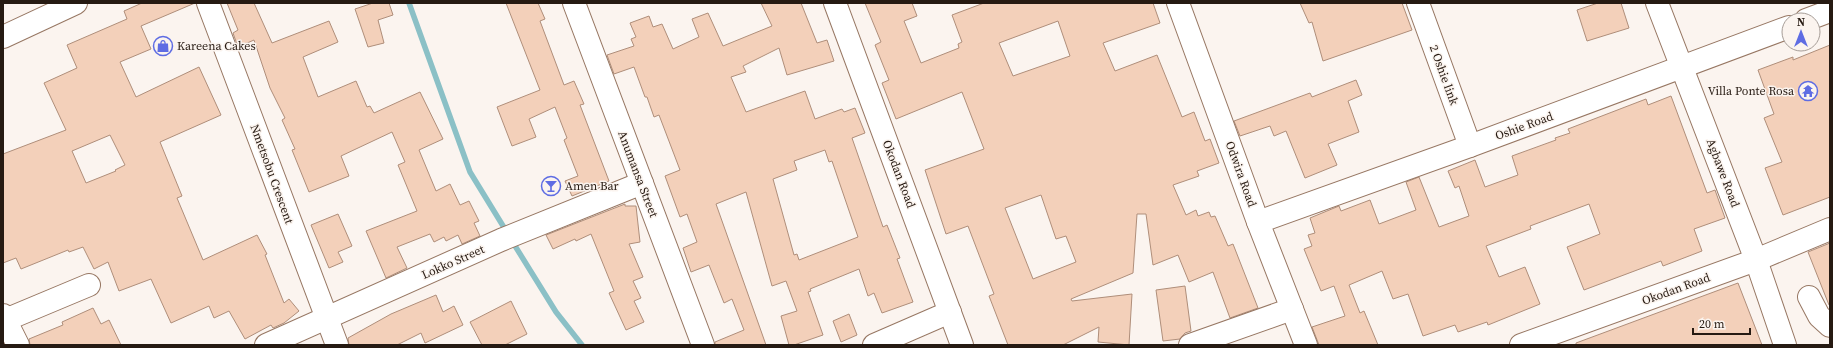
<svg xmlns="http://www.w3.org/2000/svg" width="1833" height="348" font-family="'Source Serif 4',serif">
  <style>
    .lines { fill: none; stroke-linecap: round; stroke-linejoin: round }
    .stream { stroke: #8bc0c6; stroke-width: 5.5 }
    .building { fill: #f3d0ba; stroke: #af8e7a; fill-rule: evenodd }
    .minor-casing { stroke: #977763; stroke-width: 24 }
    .minor { stroke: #fff; stroke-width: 22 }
    .labels { text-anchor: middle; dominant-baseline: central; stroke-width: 3; stroke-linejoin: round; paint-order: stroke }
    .poi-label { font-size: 12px; fill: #261a12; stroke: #fbf4ef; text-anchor: start }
    .street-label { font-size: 12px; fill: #261a12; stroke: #fbf4ef }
  </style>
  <rect width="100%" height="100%" fill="#fbf4ef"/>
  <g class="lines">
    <g class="stream">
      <polyline points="409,3 470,172 508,234"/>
      <polyline points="512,241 556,312 582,345"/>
    </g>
  </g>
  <g class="building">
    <path d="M 142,3 L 195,3 L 141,26 L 151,49 L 120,62 L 136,97 L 199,67 L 221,115 L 160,142 L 182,196 L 177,198 L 203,260 L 257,235 L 267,254 L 265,255 L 284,303 L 289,299 L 299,311 L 284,323 L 273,328 L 271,325 L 245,339 L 229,311 L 214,318 L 209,306 L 171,323 L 151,279 L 119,291 L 108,262 L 94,269 L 83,247 L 69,252 L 68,250 L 21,269 L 16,258 L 3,263 L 3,154 L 66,130 L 44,83 L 77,68 L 67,45 L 127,19 L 124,11 ZM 110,135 L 125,165 L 115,170 L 116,171 L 86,183 L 72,151 Z"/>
    <polygon points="227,3 254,3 272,43 329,21 338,42 303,57 318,97 356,81 367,107 370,106 374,113 420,92 443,139 419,150 436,191 450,184 460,205 469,201 479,221 474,223 480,236 462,244 458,235 446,241 444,237 434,242 430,234 397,247 407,268 386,278 366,231 417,211 398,165 405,162 392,132 341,156 349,176 309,192 292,150 295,149 282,120 285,118 270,88 254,40 238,47 233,33 238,30"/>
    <polygon points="373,3 389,3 393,15 378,20 384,43 368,47 355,9"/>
    <polygon points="506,3 538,3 545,19 540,21 564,85 574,81 584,104 580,105 609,181 572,196 565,181 578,176 564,140 567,138 555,107 529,119 536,137 512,146 497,107 540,90"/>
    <path d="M 761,3 L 801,3 L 817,43 L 827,40 L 834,61 L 787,75 L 779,48 L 743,66 L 746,72 L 731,77 L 746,112 L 805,91 L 815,119 L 842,109 L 844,112 L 855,108 L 865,133 L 852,138 L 883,227 L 887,225 L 900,258 L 897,259 L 913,302 L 882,313 L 874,293 L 868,296 L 859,269 L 810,289 L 811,291 L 808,292 L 823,335 L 794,345 L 789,345 L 781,316 L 797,311 L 786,281 L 772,286 L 746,192 L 716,204 L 766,345 L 715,345 L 715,342 L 744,330 L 732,299 L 724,303 L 709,265 L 691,272 L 683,248 L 697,242 L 687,214 L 680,217 L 665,176 L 680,170 L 659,115 L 654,117 L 647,97 L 645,97 L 634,67 L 614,74 L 607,55 L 634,46 L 631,39 L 636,37 L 630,23 L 649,16 L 653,27 L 662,24 L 673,49 L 699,37 L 692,19 L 708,13 L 723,46 L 772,26 ZM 825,150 L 829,162 L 832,161 L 858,237 L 799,260 L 797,254 L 794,255 L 773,179 L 797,170 L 794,161 Z"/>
    <path d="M 865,3 L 912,3 L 917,16 L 904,21 L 921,63 L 959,48 L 958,44 L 962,42 L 952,15 L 984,3 L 1153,3 L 1160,23 L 1103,43 L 1115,71 L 1157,55 L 1182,117 L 1194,112 L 1205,141 L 1210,139 L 1219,163 L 1197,171 L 1199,176 L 1173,185 L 1186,215 L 1196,210 L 1198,216 L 1209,212 L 1211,217 L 1215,216 L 1228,246 L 1233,244 L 1258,308 L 1230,318 L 1213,272 L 1189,282 L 1178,255 L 1153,265 L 1146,214 L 1137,214 L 1133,273 L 1071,299 L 1072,301 L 1132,294 L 1129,345 L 1098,342 L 1099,327 L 1063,345 L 1008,345 L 989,296 L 994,294 L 968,226 L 946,234 L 925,170 L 984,149 L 962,92 L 896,119 L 882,83 L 889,80 L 875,45 L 881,42 ZM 1058,21 L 1070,56 L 1013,76 L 999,43 ZM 1041,195 L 1056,239 L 1066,236 L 1076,262 L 1033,279 L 1005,208 Z"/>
    <polygon points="1300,3 1402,3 1412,30 1323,61 1312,22 1309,23"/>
    <polygon points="1598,3 1621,3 1629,28 1587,41 1577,10"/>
    <polygon points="1830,45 1830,197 1783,215 1765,168 1782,162 1764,118 1774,114 1758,70 1793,57 1793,60"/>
    <polygon points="1356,80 1362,95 1348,101 1359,132 1328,144 1337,165 1305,178 1286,131 1274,136 1270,126 1240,136 1234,121 1310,93 1312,97"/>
    <polygon points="1671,96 1707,193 1715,190 1725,218 1694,229 1702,251 1663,266 1661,261 1584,290 1567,247 1600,234 1589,204 1530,226 1531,229 1486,246 1499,277 1525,267 1540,304 1488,325 1487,322 1458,332 1455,325 1423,336 1408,294 1393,299 1382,271 1349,285 1360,313 1364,311 1378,345 1319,345 1312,327 1345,316 1334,286 1321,291 1304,249 1312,246 1308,235 1315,233 1310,218 1339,206 1341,211 1370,200 1379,224 1416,210 1406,182 1419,177 1439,227 1469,216 1459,186 1455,188 1448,171 1475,160 1485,187 1518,175 1512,156 1556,140 1555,138 1570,133 1568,129 1646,99 1648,105"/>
    <polygon points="625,204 625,206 636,206 640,242 629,244 643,277 633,281 641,298 634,301 644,322 626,330 609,293 614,291 591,234 576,241 575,239 553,249 546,235"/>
    <polygon points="338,214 352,246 338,252 343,262 329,268 311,225"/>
    <polygon points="1830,243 1830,305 1829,305 1808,252"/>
    <polygon points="1738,283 1762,345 1576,345 1576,343"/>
    <polygon points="1185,286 1191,331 1185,333 1180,339 1163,341 1156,290"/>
    <polygon points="436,295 443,312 454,306 463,325 425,343 421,333 397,345 349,345 348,338 391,314"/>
    <polygon points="511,301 527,334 505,345 482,345 470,322"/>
    <polygon points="93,308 101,324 109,320 121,345 30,345 29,339 63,325 62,322"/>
    <polygon points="849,314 857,335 841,342 833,321"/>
  </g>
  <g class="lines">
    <g class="minor-casing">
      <g id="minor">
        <polyline points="208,3 337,345"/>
        <polyline points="574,3 703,345"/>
        <polyline points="835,3 962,345"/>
        <polyline points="1178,3 1258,222 1306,345"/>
        <polyline points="1418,3 1470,146"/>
        <polyline points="1657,3 1756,260 1785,345"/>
        <polyline points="1806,20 1830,11"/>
        <polyline points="3,37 76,3"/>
        <polyline points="1258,222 1470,146 1789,27"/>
        <polyline points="1809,297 1819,316 1830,326"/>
        <polyline points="3,315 18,345"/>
        <polyline points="3,321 89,285"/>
        <polyline points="266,345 501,240 642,183"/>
        <polyline points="874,345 950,312"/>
        <polyline points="1190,345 1292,309"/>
        <polyline points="1521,345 1756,260 1830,229"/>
      </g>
    </g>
    <use href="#minor" class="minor"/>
  </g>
  <defs>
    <g id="shop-ring" transform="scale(1)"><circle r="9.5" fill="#fbf4ef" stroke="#5e6ce3" stroke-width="1.5"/><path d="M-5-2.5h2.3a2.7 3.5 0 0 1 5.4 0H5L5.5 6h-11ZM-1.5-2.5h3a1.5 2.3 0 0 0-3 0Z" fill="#5e6ce3"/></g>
    <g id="temple-ring" transform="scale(1)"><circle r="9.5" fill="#fbf4ef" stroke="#5e6ce3" stroke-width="1.5"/><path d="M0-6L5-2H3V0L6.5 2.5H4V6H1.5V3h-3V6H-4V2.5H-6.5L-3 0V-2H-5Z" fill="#5e6ce3"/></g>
    <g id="bar-ring" transform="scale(1)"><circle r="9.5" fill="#fbf4ef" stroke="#5e6ce3" stroke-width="1.5"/><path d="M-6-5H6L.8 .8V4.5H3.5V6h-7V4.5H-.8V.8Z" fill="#5e6ce3"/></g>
  </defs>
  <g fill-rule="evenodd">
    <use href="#shop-ring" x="163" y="46"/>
    <use href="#temple-ring" x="1808" y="91"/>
    <use href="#bar-ring" x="551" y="186"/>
  </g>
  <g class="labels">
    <g class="poi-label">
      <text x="177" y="46">Kareena Cakes</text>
      <text x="1794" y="91" text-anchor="end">Villa Ponte Rosa</text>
      <text x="565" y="186">Amen Bar</text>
    </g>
    <g class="street-label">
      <text transform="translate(1444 75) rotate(70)">2 Oshie link</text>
      <text transform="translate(1524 126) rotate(-20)">Oshie Road</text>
      <text transform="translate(1723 173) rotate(69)">Agbawe Road</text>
      <text transform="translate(272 174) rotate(70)">Nmetsobu Crescent</text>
      <text transform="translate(638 174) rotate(69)">Anumansa Street</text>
      <text transform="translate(899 174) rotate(69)">Okodan Road</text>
      <text transform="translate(1241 174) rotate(70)">Odwira Road</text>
      <text transform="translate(453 262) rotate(-24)">Lokko Street</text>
      <text transform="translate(1676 289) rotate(-20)">Okodan Road</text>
    </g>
  </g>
  <rect width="1833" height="348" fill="none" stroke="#261a12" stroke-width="8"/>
  <g transform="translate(1801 32)"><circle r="19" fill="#fbf4ef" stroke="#a69d97"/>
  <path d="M0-3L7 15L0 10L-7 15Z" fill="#5e6ce3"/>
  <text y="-6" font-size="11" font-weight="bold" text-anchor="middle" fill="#261a12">N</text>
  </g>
  <path d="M1693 328v6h57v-6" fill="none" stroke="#261a12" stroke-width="2"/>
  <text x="1699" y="328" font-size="12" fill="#261a12" stroke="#fbf4ef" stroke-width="3" paint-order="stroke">20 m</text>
</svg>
